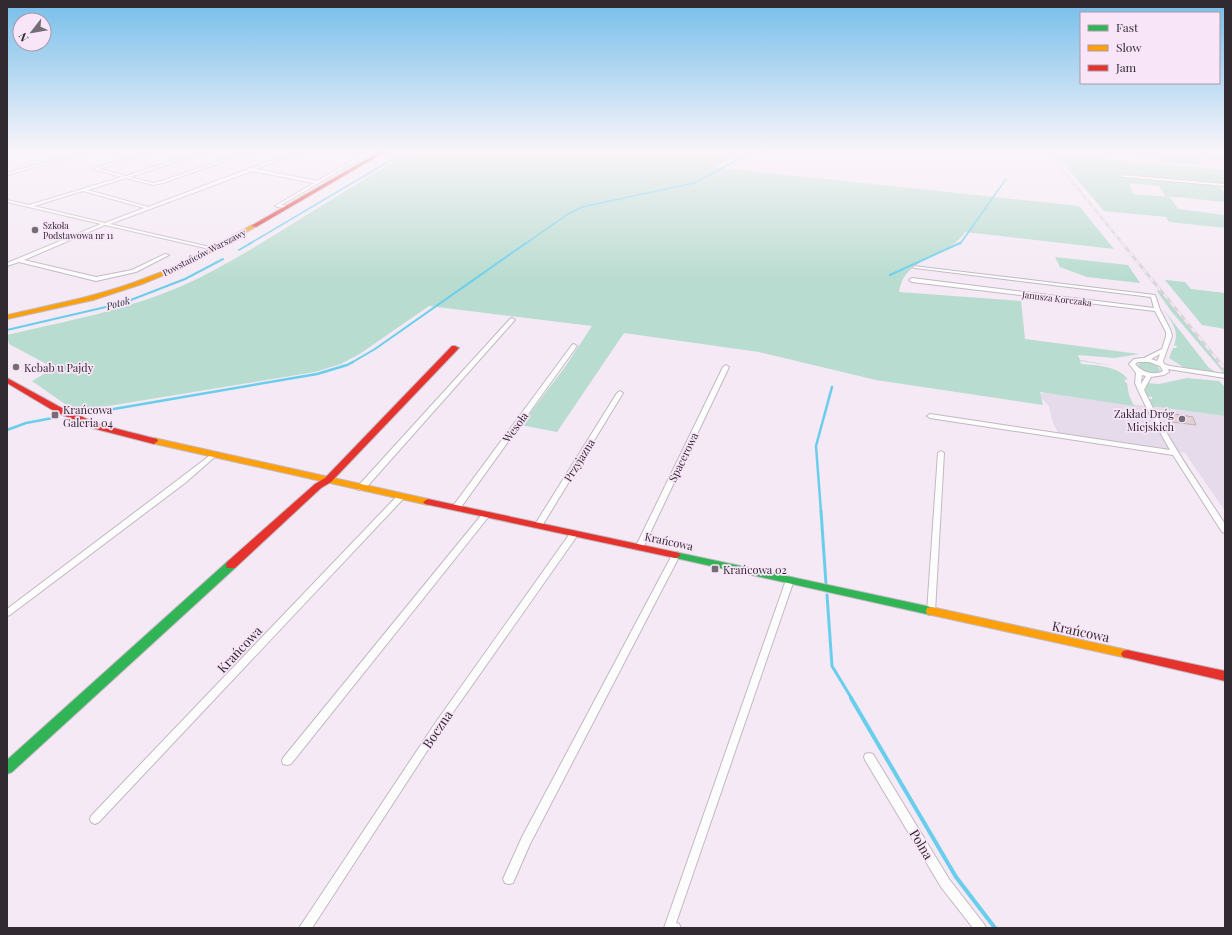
<svg xmlns="http://www.w3.org/2000/svg" width="1232" height="935" font-family="'Playfair Display',serif">
  <style>
    .industrial { fill: #e6dbea }
    .green { fill: #b8dccf }
    .lines { fill: none; stroke-linecap: round; stroke-linejoin: round }
    .stream-far4 { stroke: #69ceec; stroke-width: 1.5 }
    .stream-far3 { stroke: #69ceec; stroke-width: 2 }
    .stream-far2 { stroke: #69ceec; stroke-width: 2.5 }
    .stream-far1 { stroke: #69ceec; stroke-width: 3 }
    .stream { stroke: #69ceec; stroke-width: 4 }
    .building { fill: #e4cfd2; stroke: #bdb3b8 }
    .street-casing { stroke: #c1b9c1; stroke-width: 2 }
    .fast-casing { stroke: #c1b9c1; stroke-width: 2 }
    .slow-casing { stroke: #c1b9c1; stroke-width: 2 }
    .jam-casing { stroke: #c1b9c1; stroke-width: 2 }
    .street { fill: #fdfcfd; fill-rule: evenodd }
    .fast { fill: #30b455; fill-rule: evenodd }
    .slow { fill: #ff9f0a; fill-rule: evenodd }
    .jam { fill: #e5322d; fill-rule: evenodd }
    .rail-far2-casing { stroke: #d8d5d8; stroke-width: 2.5 }
    .rail-far1-casing { stroke: #d8d5d8; stroke-width: 3 }
    .rail-casing { stroke: #d8d5d8; stroke-width: 4 }
    .rail-far2 { stroke: #f8e5f8; stroke-width: 1.5; stroke-dasharray: 4.5; stroke-linecap: butt }
    .rail-far1 { stroke: #f8e5f8; stroke-width: 2; stroke-dasharray: 5.5; stroke-linecap: butt }
    .rail { stroke: #f8e5f8; stroke-width: 2.5; stroke-dasharray: 7; stroke-linecap: butt }
    .poi-dot { fill: #756d75; stroke: #f8e5f8; stroke-width: 1.5 }
    .labels { text-anchor: middle; dominant-baseline: central; stroke-width: 3.5; stroke-linejoin: round; paint-order: stroke }
    .far-poi-label { font-size: 9px; fill: #312a31; stroke: #f8e5f8; text-anchor: start }
    .far-street-label { font-size: 9px; fill: #312a31; stroke: #f8e5f8 }
    .far-water-label { font-size: 10px; font-style: italic; fill: #182f36; stroke: #f8e5f8 }
    .poi-label { font-size: 11px; fill: #312a31; stroke: #f8e5f8; text-anchor: start }
    .street-label { font-size: 11px; fill: #312a31; stroke: #f8e5f8 }
    .near-street-label { font-size: 13px; fill: #312a31; stroke: #f8e5f8 }
  </style>
  <rect width="100%" height="100%" fill="#f4e9f4"/>
  <polygon class="industrial" points="1045,393 1225,416 1225,511 1185,453 1059,435 1052,420 1049,406 1042,399 1039,394"/>
  <g class="green">
    <path d="M 413,150 L 749,150 L 713,167 L 1079,206 L 1114,249 L 965,232 C 947,259 904,256 899,292 L 1021,301 L 1025,339 L 1139,354 L 1115,358 L 1078,355 L 1080,360 L 1116,366 L 1080,361 L 1081,364 C 1095,365 1120,366 1128,380 L 1125,379 L 1125,382 L 1127,383 L 1129,395 L 1134,406 L 1040,392 L 1043,405 L 876,380 L 759,352 L 624,333 L 557,432 L 521,425 L 565,367 L 592,326 L 429,306 L 361,353 L 341,364 L 315,372 L 90,409 L 72,409 L 32,381 L 54,368 L 9,344 L 7,335 C 67,321 127,310 184,285 C 226,266 266,240 305,216 C 340,194 377,172 413,150 Z"/>
    <polygon points="1155,153 1195,156 1201,165 1160,162"/>
    <polygon points="1056,155 1225,170 1225,183 1216,183 1223,191 1225,192 1225,202 1165,196 1159,186 1129,183 1133,194 1170,197 1178,209 1225,215 1225,228 1169,222 1166,217 1104,211"/>
    <polygon points="1055,257 1128,265 1140,283 1087,277 1060,267"/>
    <polygon points="1165,280 1185,282 1191,289 1225,293 1225,329 1202,325"/>
    <polygon points="1159,290 1225,371 1225,374 1218,373 1223,372 1171,311 1157,291"/>
    <path d="M 1163,309 L 1209,368 L 1216,372 L 1183,367 L 1169,358 L 1173,348 L 1176,348 L 1177,346 L 1174,345 C 1180,331 1171,321 1163,309 Z"/>
    <path d="M 1140,363 C 1147,361 1157,363 1160,370 C 1154,375 1145,372 1139,367 L 1138,364 Z"/>
    <polygon points="1187,378 1219,381 1225,387 1225,416 1150,406 1148,399 1152,399 1152,397 1146,396 1145,387 1147,383 1159,384"/>
  </g>
  <g class="lines">
    <g class="stream-far4">
      <polyline points="249,244 408,150"/>
      <polyline points="525,244 568,214 582,207 694,183 756,150"/>
      <polyline points="960,244 1006,179"/>
    </g>
    <g class="stream-far3">
      <polyline points="239,250 251,243"/>
      <polyline points="890,275 960,243"/>
      <polyline points="7,330 123,303 185,279 223,259"/>
      <polyline points="351,363 375,349 526,243"/>
    </g>
    <g class="stream-far2">
      <polyline points="79,415 317,374 347,365 353,362"/>
      <polyline points="7,430 26,423 58,417"/>
      <polyline points="821,512 816,446 832,387"/>
    </g>
    <g class="stream-far1">
      <polyline points="821,511 826,584"/>
      <polyline points="827,595 832,666 852,699"/>
    </g>
    <polyline class="stream" points="851,698 956,877 995,928"/>
  </g>
  <polygon class="building" points="1168,413 1193,417 1196,425 1172,422"/>
  <g class="lines">
    <g class="street-casing">
      <g id="street">
        <polygon points="90,150 95,150 7,175 7,173"/>
        <path d="M 151,150 L 156,150 L 99,169 L 126,176 L 205,150 L 210,150 L 130,177 L 153,183 L 162,181 L 251,150 L 255,150 L 163,183 L 153,185 L 126,178 L 88,190 L 148,207 L 248,169 L 249,168 L 252,168 L 302,150 L 306,150 L 256,169 L 317,181 L 369,151 L 372,152 L 281,205 L 288,206 L 288,208 L 277,207 L 275,206 L 314,183 L 252,171 L 110,224 L 214,248 L 214,250 L 105,225 L 24,260 L 96,277 L 132,270 L 165,254 L 169,255 L 136,272 L 96,281 L 19,262 L 7,266 L 7,263 L 101,224 L 7,202 L 7,200 L 29,205 L 122,177 L 93,169 ZM 83,191 L 144,208 L 105,223 L 34,206 Z"/>
        <polygon points="1128,150 1139,150 1225,157 1225,159 1130,151"/>
        <polygon points="1123,175 1225,184 1225,186 1124,177 1123,177"/>
        <path d="M 913,266 L 1155,295 L 1160,310 L 1170,329 L 1172,336 L 1163,361 L 1164,364 L 1170,366 L 1225,374 L 1225,378 L 1168,369 L 1169,372 L 1164,375 L 1151,377 L 1144,390 C 1166,437 1196,480 1225,524 L 1225,533 L 1222,532 L 1173,455 L 930,418 L 927,416 L 930,414 L 1170,450 L 1147,409 L 1138,390 L 1135,383 L 1136,373 L 1129,364 L 1134,359 L 1144,358 L 1162,349 L 1166,336 L 1166,332 L 1155,311 L 912,282 L 909,280 L 912,278 L 1154,308 L 1151,297 L 915,268 L 913,267 ZM 1160,354 L 1157,361 L 1151,359 ZM 1138,362 L 1149,362 L 1160,366 L 1163,371 C 1153,376 1142,372 1135,364 ZM 1142,375 L 1146,376 L 1141,384 L 1141,383 Z"/>
        <polygon points="512,318 515,320 514,321 364,490 358,490 357,488 358,486 510,319"/>
        <polygon points="574,344 577,346 459,510 453,510 452,508 453,506 572,345"/>
        <polygon points="726,365 729,367 643,548 642,550 636,550 635,548 723,367"/>
        <polygon points="620,391 623,393 542,526 541,528 535,528 534,526 617,393"/>
        <polygon points="941,451 944,453 935,612 934,614 931,615 928,614 927,612 938,453"/>
        <polygon points="215,452 217,453 218,454 217,455 185,483 10,615 7,616 7,609 179,479 213,453"/>
        <polygon points="398,495 401,495 405,497 99,822 95,824 91,822 90,819 91,816"/>
        <polygon points="483,513 489,513 490,515 291,764 287,765 283,764 282,761 283,758"/>
        <polygon points="574,531 577,532 578,534 577,536 442,728 312,928 299,928 436,722 571,532"/>
        <polygon points="676,552 679,553 680,555 530,844 513,883 509,884 505,883 503,879 522,837 672,555 673,553"/>
        <polygon points="790,577 793,578 794,580 676,923 679,924 681,928 664,928 786,580 787,578"/>
        <polygon points="869,753 873,754 949,879 984,924 986,928 973,928 941,887 865,760 864,757 865,754"/>
      </g>
    </g>
    <g class="fast-casing">
      <g id="fast">
        <polygon points="675,552 931,607 935,608 936,611 935,614 931,615 671,557 670,555 671,553"/>
        <polygon points="231,561 235,562 236,565 235,568 12,772 7,774 7,760 227,562"/>
      </g>
    </g>
    <g class="slow-casing">
      <g id="slow">
        <path d="M 252,225 L 257,226 L 186,266 L 142,284 L 93,300 L 7,319 L 7,315 C 56,304 105,295 151,276 C 187,263 219,243 252,225 Z"/>
        <polygon points="154,438 428,499 433,502 428,505 151,443 150,441"/>
        <polygon points="931,607 1127,650 1131,651 1133,654 1131,657 1127,658 927,614 926,611 927,608"/>
      </g>
    </g>
    <g class="jam-casing">
      <g id="jam">
        <polygon points="383,150 388,150 256,227 251,226"/>
        <polygon points="452,346 455,346 459,348 331,482 321,488 235,568 227,568 226,565 227,562 315,484 325,478"/>
        <polygon points="7,378 60,407 98,424 157,439 158,441 154,444 92,428 54,411 7,383"/>
        <polygon points="428,499 675,552 679,553 680,555 679,557 675,558 425,504 423,502"/>
        <polygon points="1127,650 1225,671 1225,681 1123,657 1121,654 1123,651"/>
      </g>
    </g>
    <use href="#street" class="street"/>
    <use href="#fast" class="fast"/>
    <use href="#slow" class="slow"/>
    <use href="#jam" class="jam"/>
    <g class="rail-far2-casing">
      <polyline id="rail-far2" points="1046,150 1123,244"/>
    </g>
    <g class="rail-far1-casing">
      <polyline id="rail-far1" points="1122,243 1220,363"/>
    </g>
    <g class="rail-casing">
      <polyline id="rail" points="1219,362 1225,369"/>
    </g>
    <use href="#rail-far2" class="rail-far2"/>
    <use href="#rail-far1" class="rail-far1"/>
    <use href="#rail" class="rail"/>
  </g>
  <linearGradient id="sky" x2="0" y2="1"><stop stop-color="#75beea"/><stop offset="0.54" stop-color="#faf5fa"/><stop offset="1" stop-color="#faf5fa" stop-opacity="0"/></linearGradient>
  <rect width="1232" height="280" fill="url(#sky)"/>
  <g class="poi-dot">
    <circle cx="35" cy="230" r="4"/>
    <circle cx="16" cy="367" r="4"/>
    <rect x="51" y="411" width="8" height="8" rx="2"/>
    <circle cx="1182" cy="419" r="4"/>
    <rect x="711" y="565" width="8" height="8" rx="2"/>
  </g>
  <g class="labels">
    <g class="far-poi-label">
      <text x="43" y="225">Szkoła<tspan x="43" dy="10">Podstawowa nr 11</tspan></text>
    </g>
    <g class="far-street-label">
      <text transform="translate(204 252) rotate(-27)">Powstańców Warszawy</text>
      <text transform="translate(1057 298) rotate(7)">Janusza Korczaka</text>
    </g>
    <g class="far-water-label">
      <text transform="translate(118 303) rotate(-16)">Potok</text>
    </g>
    <g class="poi-label">
      <text x="24" y="367">Kebab u Pajdy</text>
      <text x="63" y="409">Krańcowa<tspan x="63" dy="13">Galeria 04</tspan></text>
      <text x="1174" y="413" text-anchor="end">Zakład Dróg<tspan x="1174" dy="13">Miejskich</tspan></text>
      <text x="723" y="569">Krańcowa 02</text>
    </g>
    <g class="street-label">
      <text transform="translate(515 427) rotate(-54)">Wesoła</text>
      <text transform="translate(683 457) rotate(-64)">Spacerowa</text>
      <text transform="translate(579 460) rotate(-58)">Przyjazna</text>
      <text transform="translate(669 541) rotate(12)">Krańcowa</text>
    </g>
    <g class="near-street-label">
      <text transform="translate(1081 631) rotate(12)">Krańcowa</text>
      <text transform="translate(239 649) rotate(-47)">Krańcowa</text>
      <text transform="translate(437 729) rotate(-56)">Boczna</text>
      <text transform="translate(922 844) rotate(59)">Polna</text>
    </g>
  </g>
  <rect width="1232" height="935" fill="none" stroke="#312a31" stroke-width="16"/>
  <rect x="1080" y="12" width="140" height="72" fill="#f8e5f8" stroke="#a89aa8"/>
  <rect x="1088" y="25" width="20" height="6" fill="#30b455" stroke="#a89aa8"/>
  <text x="1116" y="32" font-size="12" fill="#312a31">Fast</text>
  <rect x="1088" y="45" width="20" height="6" fill="#ff9f0a" stroke="#a89aa8"/>
  <text x="1116" y="52" font-size="12" fill="#312a31">Slow</text>
  <rect x="1088" y="65" width="20" height="6" fill="#e5322d" stroke="#a89aa8"/>
  <text x="1116" y="72" font-size="12" fill="#312a31">Jam</text>
  <g transform="translate(32 32) rotate(239)"><circle r="19" fill="#f8e5f8" stroke="#a89aa8"/>
  <path d="M0-3L7 15L0 10L-7 15Z" fill="#756d75"/>
  <text y="-6" font-size="11" font-weight="bold" text-anchor="middle" fill="#312a31">N</text>
  </g>
</svg>
